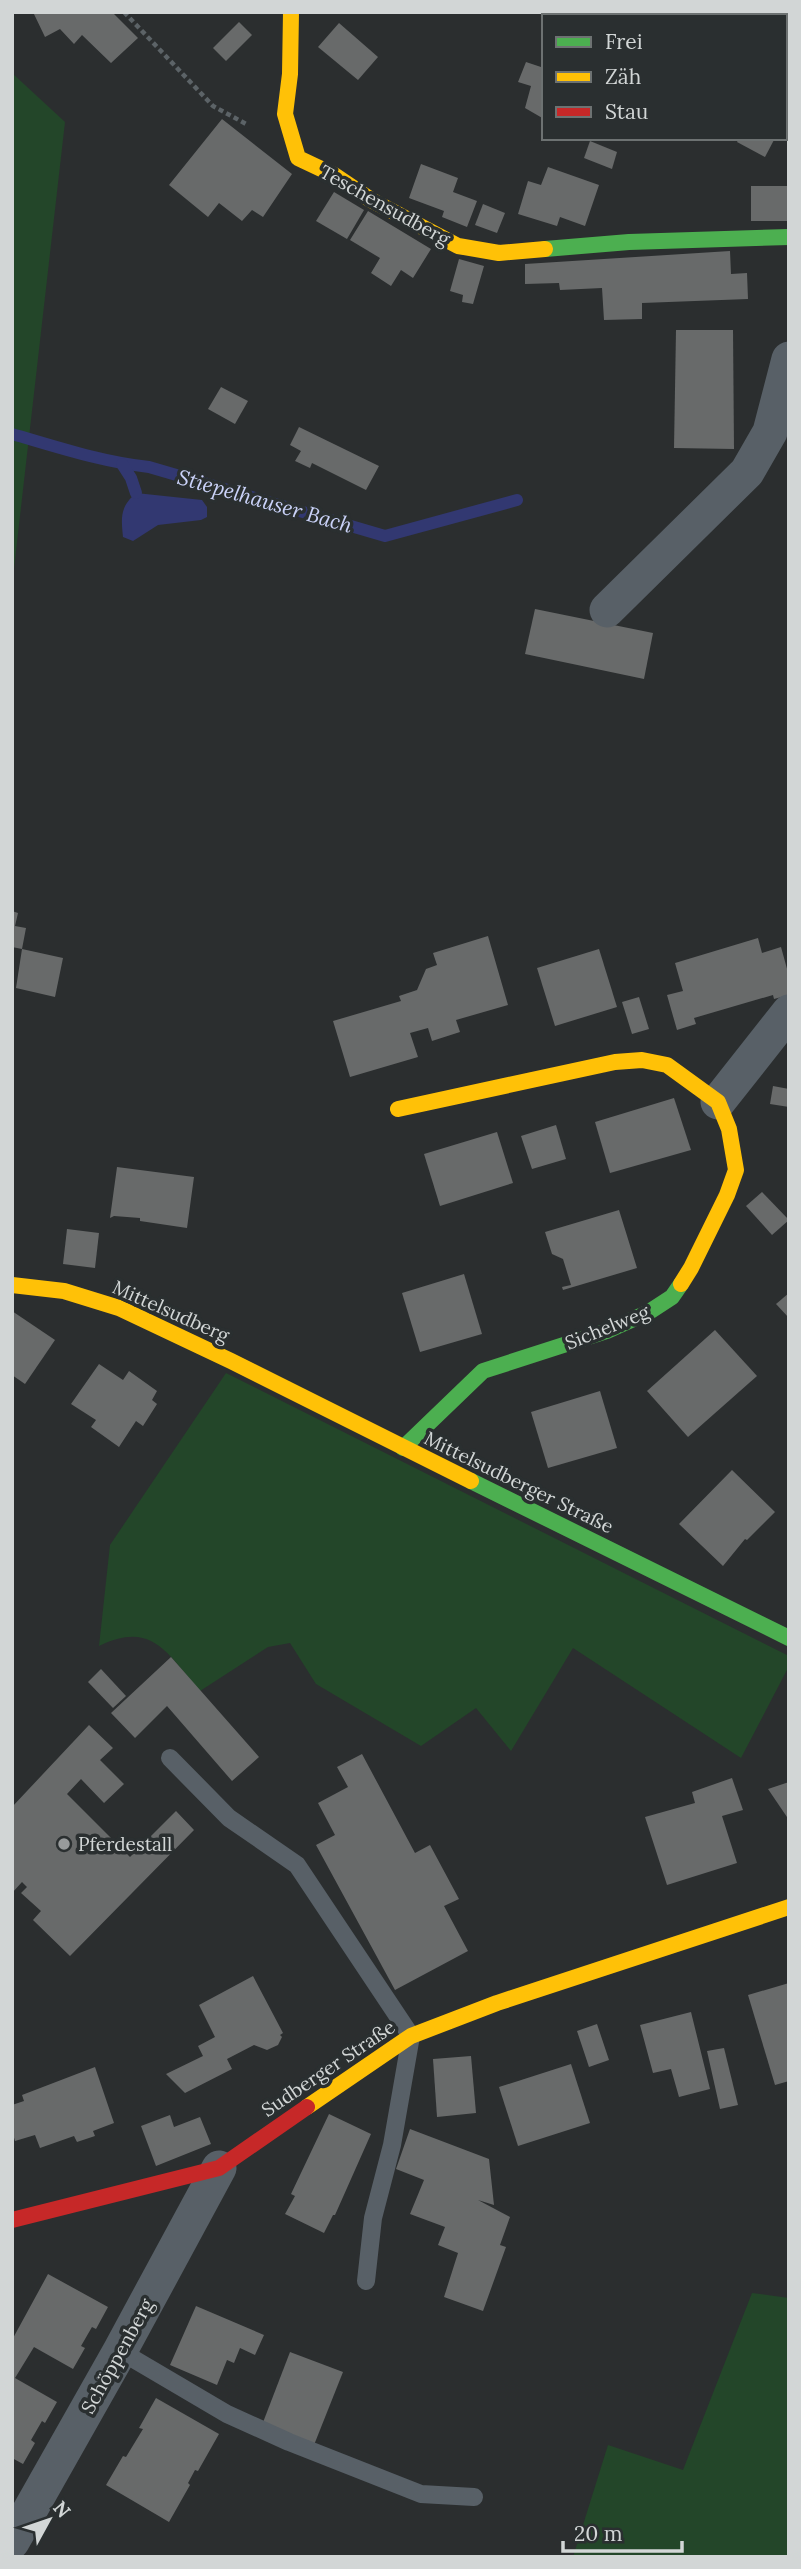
<svg xmlns="http://www.w3.org/2000/svg" width="801" height="2569" font-family="Lora,serif">
  <style>
    .green { fill: #234629 }
    .water { fill: #323871 }
    .lines { fill: none; stroke-linecap: round; stroke-linejoin: round }
    .stream { stroke: #323871; stroke-width: 12 }
    .building { fill: #686a6a }
    .path { stroke: #5c6367; stroke-width: 4.5; stroke-dasharray: 5 3.5; stroke-linecap: butt }
    .lane { stroke: #586067; stroke-width: 18 }
    .street { stroke: #586067; stroke-width: 35 }
    .fast { stroke: #4caf50; stroke-width: 16 }
    .slow { stroke: #ffc107; stroke-width: 16 }
    .jam { stroke: #c62828; stroke-width: 16 }
    .poi-dot { fill: #989b9c; stroke: #2a2f30; stroke-width: 2.5 }
    .labels { text-anchor: middle; dominant-baseline: central; stroke-width: 7; stroke-linejoin: round; paint-order: stroke }
    .street-label { font-size: 19px; fill: #d2d6d6; stroke: #2a2f30 }
    .poi-label { font-size: 19px; fill: #d2d6d6; stroke: #2a2f30; text-anchor: start }
    .water-label { font-size: 21px; font-style: italic; fill: #cad2f8; stroke: #2a2f30 }
  </style>
  <rect width="100%" height="100%" fill="#2b2e2f"/>
  <g class="green">
    <polygon points="12,73 65,122 12,586"/>
    <path d="M 226,1373 L 789,1656 L 789,1666 L 741,1758 L 573,1648 L 511,1751 L 476,1708 L 421,1746 L 316,1684 L 290,1643 L 268,1647 L 200,1691 C 167,1654 153,1620 99,1646 L 110,1545 Z"/>
    <polygon points="752,2293 789,2298 789,2557 573,2557 608,2445 683,2470"/>
  </g>
  <path class="water" d="M 136,493 L 202,500 L 207,507 L 207,517 L 201,520 L 158,525 L 133,541 L 123,537 C 121,517 120,507 136,493 Z"/>
  <g class="lines">
    <g class="stream">
      <path d="M 12,434 C 57,447 102,462 149,467 L 385,536 L 517,500"/>
      <polyline points="122,464 131,478 136,493"/>
    </g>
  </g>
  <g class="building">
    <polygon points="33,12 112,12 138,38 111,63 82,35 74,44 60,29 45,37"/>
    <polygon points="239,22 252,35 226,61 213,48"/>
    <polygon points="339,23 378,57 358,80 318,47"/>
    <polygon points="526,62 544,68 544,119 525,108 531,86 518,82"/>
    <polygon points="222,119 292,174 263,217 252,210 242,221 219,203 208,217 169,185"/>
    <polygon points="739,138 775,138 765,157 737,142"/>
    <polygon points="590,141 617,152 612,169 584,158"/>
    <polygon points="421,164 458,178 453,192 477,201 467,227 442,217 444,211 409,198"/>
    <polygon points="548,167 599,185 585,226 560,217 557,226 518,214 528,181 541,185"/>
    <rect x="751" y="186" width="38" height="35"/>
    <polygon points="334,192 364,210 347,239 316,221"/>
    <polygon points="483,204 505,213 497,233 475,225"/>
    <polygon points="368,211 431,249 413,278 401,270 391,286 371,273 380,258 350,240"/>
    <polygon points="730,251 731,274 747,273 748,299 642,303 642,319 604,320 602,288 560,290 559,283 525,284 525,264"/>
    <polygon points="459,259 484,266 473,304 462,302 463,295 450,291"/>
    <polygon points="676,330 733,330 734,449 674,448"/>
    <polygon points="221,387 248,401 235,424 208,409"/>
    <polygon points="299,427 379,466 366,490 312,463 310,468 295,461 301,451 290,445"/>
    <polygon points="535,609 653,633 644,679 525,654"/>
    <polygon points="12,911 18,913 15,926 26,928 22,949 12,947"/>
    <polygon points="488,936 508,1005 456,1020 460,1032 432,1041 428,1028 410,1033 418,1057 350,1077 333,1021 401,1001 399,996 417,990 426,969 437,965 433,953"/>
    <polygon points="758,938 762,953 781,947 789,976 789,995 774,999 773,995 694,1018 696,1024 677,1030 667,995 683,991 675,963"/>
    <polygon points="22,949 63,958 55,997 16,988"/>
    <polygon points="599,949 617,1007 555,1026 537,968"/>
    <polygon points="639,997 649,1029 632,1034 622,1002"/>
    <polygon points="773,1086 789,1089 789,1107 770,1104"/>
    <polygon points="674,1098 691,1150 610,1173 595,1122"/>
    <polygon points="556,1125 566,1159 532,1169 521,1136"/>
    <polygon points="497,1132 513,1183 440,1206 424,1154"/>
    <polygon points="117,1167 194,1177 187,1228 140,1221 140,1218 114,1216 110,1218"/>
    <polygon points="762,1192 789,1220 772,1235 746,1206"/>
    <polygon points="619,1210 637,1268 563,1290 562,1287 571,1285 563,1259 552,1254 545,1232"/>
    <polygon points="67,1229 99,1233 95,1268 63,1264"/>
    <polygon points="464,1274 482,1334 420,1352 402,1293"/>
    <polygon points="789,1293 789,1318 776,1304"/>
    <polygon points="12,1311 55,1340 25,1384 12,1375"/>
    <polygon points="715,1330 757,1376 688,1437 647,1391"/>
    <polygon points="99,1364 123,1380 129,1371 157,1391 152,1400 157,1404 143,1426 136,1421 119,1447 91,1427 96,1420 71,1404"/>
    <polygon points="600,1391 617,1448 548,1468 531,1412"/>
    <polygon points="732,1470 775,1512 747,1540 745,1539 723,1566 679,1524"/>
    <polygon points="171,1657 259,1757 232,1781 167,1706 135,1738 111,1713"/>
    <polygon points="101,1669 126,1696 113,1708 88,1682"/>
    <polygon points="89,1725 113,1748 100,1760 124,1784 104,1803 81,1779 67,1794 130,1857 176,1811 194,1830 70,1956 33,1920 41,1911 21,1893 27,1887 22,1882 12,1893 12,1807"/>
    <polygon points="362,1754 415,1853 430,1845 459,1899 444,1906 468,1951 395,1990 316,1845 335,1835 318,1803 348,1787 337,1767"/>
    <polygon points="732,1778 743,1810 722,1816 737,1863 667,1885 645,1817 695,1803 692,1792"/>
    <polygon points="789,1782 789,1820 768,1789"/>
    <polygon points="253,1976 283,2033 280,2035 282,2037 278,2045 267,2050 254,2045 227,2059 232,2069 185,2093 166,2074 203,2056 198,2046 215,2037 199,2005"/>
    <polygon points="789,1983 789,2081 775,2085 748,1995"/>
    <polygon points="691,2012 710,2089 679,2097 671,2069 653,2073 640,2025"/>
    <polygon points="597,2024 609,2060 589,2067 577,2031"/>
    <polygon points="724,2048 738,2105 720,2109 707,2051"/>
    <polygon points="471,2056 476,2113 437,2117 433,2059"/>
    <polygon points="571,2064 590,2123 518,2146 499,2087"/>
    <polygon points="95,2067 114,2123 93,2131 95,2136 77,2142 74,2136 40,2148 35,2135 15,2141 12,2131 12,2105 24,2101 22,2095"/>
    <polygon points="329,2114 371,2134 335,2215 333,2215 324,2233 285,2214 295,2196 291,2194"/>
    <polygon points="170,2115 174,2127 200,2117 211,2144 156,2166 141,2126"/>
    <polygon points="410,2129 489,2159 494,2205 478,2200 510,2217 500,2245 506,2247 483,2311 444,2297 458,2253 438,2245 445,2227 410,2214 424,2180 396,2169"/>
    <polygon points="48,2274 108,2307 96,2329 92,2327 81,2346 85,2348 73,2369 34,2347 15,2378 57,2402 45,2423 42,2421 31,2440 35,2443 23,2464 12,2458 12,2340"/>
    <polygon points="196,2306 264,2335 255,2355 240,2348 234,2363 227,2360 217,2385 170,2365"/>
    <polygon points="290,2352 343,2372 314,2445 262,2425"/>
    <polygon points="156,2398 219,2434 198,2471 195,2470 188,2483 190,2485 169,2522 106,2485 123,2456 126,2457 143,2429 139,2428"/>
  </g>
  <g class="lines">
    <g class="path">
      <polyline points="124,12 213,106 248,125"/>
      <polyline points="785,22 788,12"/>
    </g>
    <g class="lane">
      <polyline points="692,12 697,16"/>
      <polyline points="170,1758 229,1818 297,1865 411,2036 392,2145 373,2218 366,2281"/>
      <polyline points="120,2351 227,2414 289,2442 421,2494 474,2497"/>
    </g>
    <g class="street">
      <polyline points="607,610 747,472 770,432 789,359"/>
      <polyline points="718,1102 789,1012"/>
      <polyline points="12,2542 120,2351 219,2168"/>
    </g>
    <g class="fast">
      <polyline points="545,249 629,242 789,237"/>
      <polyline points="403,1448 483,1371 607,1331 649,1312 672,1297 681,1284"/>
      <polyline points="471,1481 789,1638"/>
    </g>
    <g class="slow">
      <polyline points="291,12 290,74 285,114 298,158 334,175 371,200 458,246 499,253 545,249"/>
      <polyline points="398,1109 615,1062 642,1060 667,1065 718,1102 729,1129 736,1170 727,1195 691,1268 681,1284"/>
      <polyline points="12,1285 64,1291 119,1308 231,1361 471,1481"/>
      <polyline points="307,2107 411,2036 497,2003 789,1907"/>
    </g>
    <polyline class="jam" points="12,2220 219,2168 307,2107"/>
  </g>
  <circle class="poi-dot" cx="64" cy="1844" r="7"/>
  <g class="labels">
    <g class="street-label">
      <text transform="translate(385 205) rotate(29)">Teschensudberg</text>
      <text transform="translate(171 1311) rotate(24)">Mittelsudberg</text>
      <text transform="translate(607 1327) rotate(-22)">Sichelweg</text>
      <text transform="translate(519 1482) rotate(26)">Mittelsudberger Straße</text>
      <text transform="translate(328 2068) rotate(-34)">Sudberger Straße</text>
      <text transform="translate(117 2356) rotate(-61)">Schöppenberg</text>
    </g>
    <g class="poi-label">
      <text x="78" y="1844">Pferdestall</text>
    </g>
    <g class="water-label">
      <text transform="translate(265 501) rotate(16)">Stiepelhauser Bach</text>
    </g>
  </g>
  <rect width="801" height="2569" fill="none" stroke="#d2d6d6" stroke-width="28"/>
  <rect x="542" y="14" width="245" height="126" fill="#2a2f30" stroke="#6d7272" stroke-width="2"/>
  <rect x="556" y="37" width="35" height="10" fill="#4caf50" stroke="#6d7272" stroke-width="2"/>
  <text x="605" y="49" font-size="21" fill="#d2d6d6">Frei</text>
  <rect x="556" y="72" width="35" height="10" fill="#ffc107" stroke="#6d7272" stroke-width="2"/>
  <text x="605" y="84" font-size="21" fill="#d2d6d6">Zäh</text>
  <rect x="556" y="107" width="35" height="10" fill="#c62828" stroke="#6d7272" stroke-width="2"/>
  <text x="605" y="119" font-size="21" fill="#d2d6d6">Stau</text>
  <g transform="translate(49 2520) rotate(50)" stroke="#2a2f30" stroke-width="5" paint-order="stroke">
  <path d="M0-5L12 26L0 18L-12 26Z" fill="#d2d6d6"/>
  <text y="-10" font-size="19" font-weight="bold" text-anchor="middle" fill="#d2d6d6">N</text>
  </g>
  <path d="M563 2541v10h119v-10" fill="none" stroke="#d2d6d6" stroke-width="3.5"/>
  <text x="574" y="2541" font-size="21" fill="#d2d6d6" stroke="#2a2f30" stroke-width="5" paint-order="stroke">20 m</text>
</svg>
